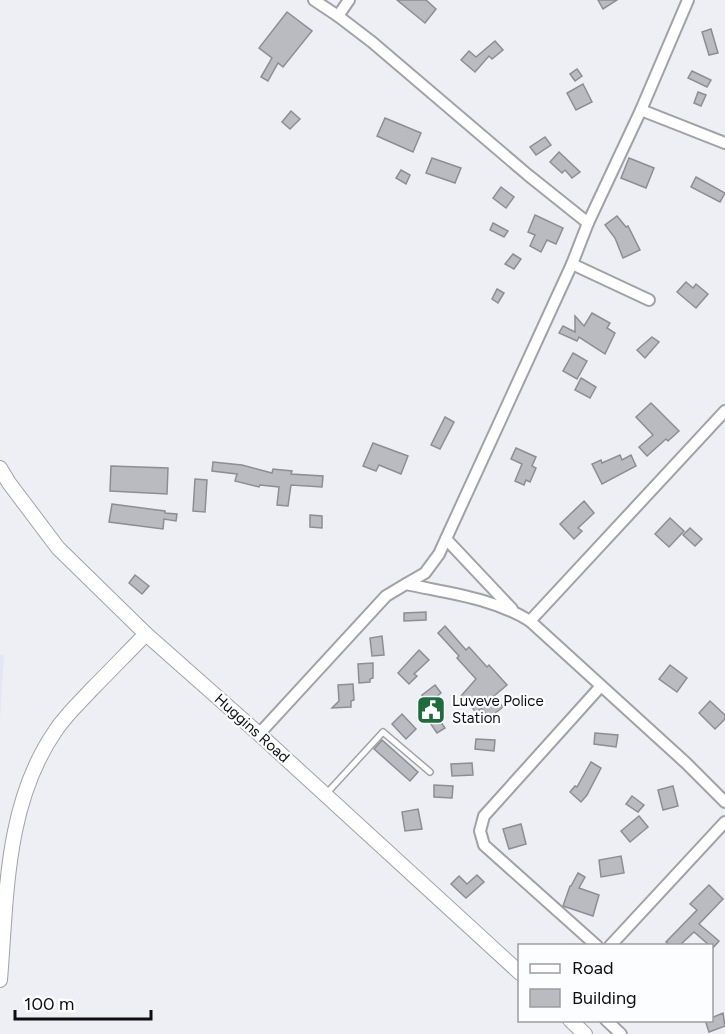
<svg xmlns="http://www.w3.org/2000/svg" width="725" height="1034" font-family="Figtree,sans-serif">
  <style>
    .built { fill: #e3e6f4 }
    .building { fill: #b9bbc1; stroke: #8d8e94; stroke-width: 1.5 }
    .lines { fill: none; stroke-linecap: round; stroke-linejoin: round }
    .service-casing { stroke: #a1a2a8; stroke-width: 8 }
    .minor-casing { stroke: #a1a2a8; stroke-width: 14 }
    .tertiary-casing { stroke: #a1a2a8; stroke-width: 16 }
    .service { stroke: #fff; stroke-width: 5 }
    .minor { stroke: #fff; stroke-width: 10 }
    .tertiary { stroke: #fff; stroke-width: 14 }
    .labels { text-anchor: middle; dominant-baseline: central; stroke-width: 4.5; stroke-linejoin: round; paint-order: stroke }
    .poi-label { font-size: 15px; fill: #0e0e10; stroke: #fcfdff; text-anchor: start }
    .street-label { font-size: 15px; fill: #0e0e10; stroke: #fcfdff }
  </style>
  <rect width="100%" height="100%" fill="#eeeff5"/>
  <polygon class="built" points="0,655 4,655 0,721"/>
  <g class="building">
    <polygon points="397,0 426,0 436,9 425,23"/>
    <polygon points="598,0 617,0 603,9"/>
    <polygon points="287,12 312,31 283,67 278,63 268,81 261,77 272,58 259,48"/>
    <polygon points="711,29 718,53 709,55 702,32"/>
    <polygon points="495,41 503,50 492,59 489,56 475,72 461,60 469,51 476,57"/>
    <polygon points="577,69 582,76 575,81 570,74"/>
    <polygon points="692,71 711,80 707,87 688,78"/>
    <polygon points="583,84 592,102 576,110 567,93"/>
    <polygon points="698,92 706,95 701,106 694,103"/>
    <polygon points="291,111 300,119 290,129 282,122"/>
    <polygon points="385,118 421,133 413,152 377,136"/>
    <polygon points="545,137 551,145 536,155 530,147"/>
    <polygon points="559,152 580,172 572,178 565,170 562,173 550,162"/>
    <polygon points="432,158 461,168 455,183 426,173"/>
    <polygon points="629,158 654,168 646,188 621,178"/>
    <polygon points="401,170 410,175 406,184 396,178"/>
    <polygon points="696,177 725,193 720,202 691,187"/>
    <polygon points="501,187 514,197 506,208 493,198"/>
    <polygon points="535,215 563,228 556,244 547,240 541,252 530,246 535,235 528,232"/>
    <polygon points="617,216 626,227 628,226 640,250 623,258 615,238 605,225"/>
    <polygon points="493,223 508,231 504,237 490,230"/>
    <polygon points="513,254 521,259 514,269 505,264"/>
    <polygon points="686,282 693,288 696,284 708,294 696,308 677,292"/>
    <polygon points="497,289 504,293 498,303 492,299"/>
    <polygon points="592,313 610,323 607,328 615,333 605,354 579,337 577,341 559,333 563,326 575,332 575,316 584,326"/>
    <polygon points="652,337 659,342 645,358 637,350"/>
    <polygon points="573,353 587,361 577,379 563,371"/>
    <polygon points="581,378 596,387 590,398 575,390"/>
    <polygon points="651,403 679,431 668,441 666,439 647,456 639,447 653,435 636,417"/>
    <polygon points="445,417 454,422 440,449 431,445"/>
    <polygon points="373,443 408,456 401,474 379,465 376,471 363,466"/>
    <polygon points="516,448 536,457 532,466 536,468 530,482 526,480 524,485 515,481 522,464 511,459"/>
    <polygon points="620,455 622,460 631,455 636,466 602,484 592,464 601,460 602,463"/>
    <polygon points="213,462 242,465 272,473 273,469 292,471 291,474 323,476 322,487 291,485 288,506 277,505 279,487 260,485 259,487 235,481 237,474 212,471"/>
    <polygon points="111,466 168,468 167,494 110,491"/>
    <polygon points="195,479 207,480 205,512 193,511"/>
    <polygon points="584,501 594,513 578,528 582,531 574,539 560,524"/>
    <polygon points="112,504 165,511 165,513 177,514 176,521 164,519 163,529 109,522"/>
    <polygon points="310,515 322,516 322,528 310,527"/>
    <polygon points="670,518 684,531 669,547 655,534"/>
    <polygon points="690,528 702,539 695,546 683,535"/>
    <polygon points="135,575 149,586 142,594 129,583"/>
    <polygon points="426,612 426,620 404,621 404,613"/>
    <polygon points="445,626 466,650 469,647 487,667 489,665 507,685 494,696 503,707 489,718 481,708 477,713 461,696 476,679 457,658 459,656 438,633"/>
    <polygon points="382,636 384,655 372,656 370,638"/>
    <polygon points="419,650 429,660 414,674 417,676 409,684 398,673"/>
    <polygon points="373,663 373,678 370,679 370,682 359,683 358,664"/>
    <polygon points="670,665 687,678 677,692 659,679"/>
    <polygon points="353,684 354,700 351,701 351,707 332,708 339,701 338,685"/>
    <polygon points="435,685 441,693 429,703 422,695"/>
    <polygon points="710,701 725,715 725,719 715,729 699,713"/>
    <polygon points="402,714 416,729 406,739 392,724"/>
    <polygon points="436,715 445,728 437,733 428,720"/>
    <polygon points="595,733 618,735 616,747 594,744"/>
    <polygon points="476,739 495,740 494,751 475,749"/>
    <polygon points="382,740 418,772 410,781 374,749"/>
    <polygon points="591,762 601,768 587,795 581,802 570,792 575,786 577,787"/>
    <polygon points="472,763 473,775 452,776 451,764"/>
    <polygon points="434,785 453,786 452,798 434,797"/>
    <polygon points="673,786 678,806 663,810 658,790"/>
    <polygon points="632,796 644,805 638,812 626,804"/>
    <polygon points="418,809 422,829 405,831 402,812"/>
    <polygon points="639,816 648,827 630,842 621,831"/>
    <polygon points="521,824 526,844 509,849 503,829"/>
    <polygon points="621,856 624,873 601,877 599,860"/>
    <polygon points="578,873 585,877 579,888 599,895 593,916 563,906 570,886 571,886"/>
    <polygon points="477,875 484,882 466,898 451,884 459,876 467,884"/>
    <polygon points="709,885 723,899 699,924 719,941 712,949 711,945 709,945 694,932 680,945 670,945 666,942 697,910 690,904"/>
    <polygon points="723,1013 725,1026 709,1032 705,1020 711,1020 711,1018"/>
  </g>
  <g class="lines">
    <g class="service-casing">
      <polyline id="service" points="326,794 383,732 430,772"/>
    </g>
    <g class="minor-casing">
      <g id="minor">
        <polyline points="314,0 338,16 372,42 528,175 588,223"/>
        <polyline points="338,16 349,0"/>
        <polyline points="641,110 725,143"/>
        <polyline points="572,264 649,300"/>
        <polyline points="446,539 512,609"/>
        <polyline points="406,584 425,573 439,554 572,264 588,223 641,110 688,0"/>
        <polyline points="530,621 725,411"/>
        <path d="M 259,734 L 386,596 L 406,584 C 448,593 493,598 530,621 L 686,763 L 725,802"/>
        <polyline points="597,946 484,845 480,831 484,816 601,686"/>
        <polyline points="610,946 725,822"/>
        <polyline points="606,1020 621,1034"/>
      </g>
    </g>
    <g class="tertiary-casing">
      <g id="tertiary">
        <polyline points="0,468 9,483 58,548 146,634 259,734 520,973"/>
        <path d="M 0,980 C 7,895 5,803 56,730 C 66,715 80,702 92,689 C 110,671 128,652 146,634"/>
        <polyline points="570,1020 585,1034"/>
      </g>
    </g>
    <use href="#service" class="service"/>
    <use href="#minor" class="minor"/>
    <use href="#tertiary" class="tertiary"/>
  </g>
  <defs>
    <g id="civic-square" transform="scale(1.5)"><rect x="-9" y="-9" width="18" height="18" rx="4" fill="#1d6c3c" stroke="#fcfdff"/><path d="M-.6-6.5H3V-4.5H.6V-3L4-1V1h2V6H-6V1h2V-1L-.6-3ZM-1.2 2.5V6h2.4V2.5Z" fill="#fff"/></g>
  </defs>
  <g fill-rule="evenodd">
    <use href="#civic-square" x="431" y="710"/>
  </g>
  <g class="labels">
    <g class="poi-label">
      <text x="452" y="701">Luveve Police<tspan x="452" dy="17">Station</tspan></text>
    </g>
    <g class="street-label">
      <text transform="translate(252 728) rotate(42)">Huggins Road</text>
    </g>
  </g>
  <rect x="518" y="944" width="195" height="78" fill="#fcfdff" stroke="#9d9d9f" stroke-width="1.5"/>
  <rect x="530" y="964" width="30" height="9" fill="#ffffff" stroke="#9d9d9f" stroke-width="1.5"/>
  <text x="572" y="974" font-size="18" fill="#0e0e10">Road</text>
  <rect x="530" y="989" width="30" height="18" fill="#b9bbc1" stroke="#9d9d9f" stroke-width="1.5"/>
  <text x="572" y="1004" font-size="18" fill="#0e0e10">Building</text>
  <path d="M15 1010v9h136v-9" fill="none" stroke="#0e0e10" stroke-width="3"/>
  <text x="24" y="1010" font-size="18" fill="#0e0e10" stroke="#fcfdff" stroke-width="4.5" paint-order="stroke">100 m</text>
</svg>
